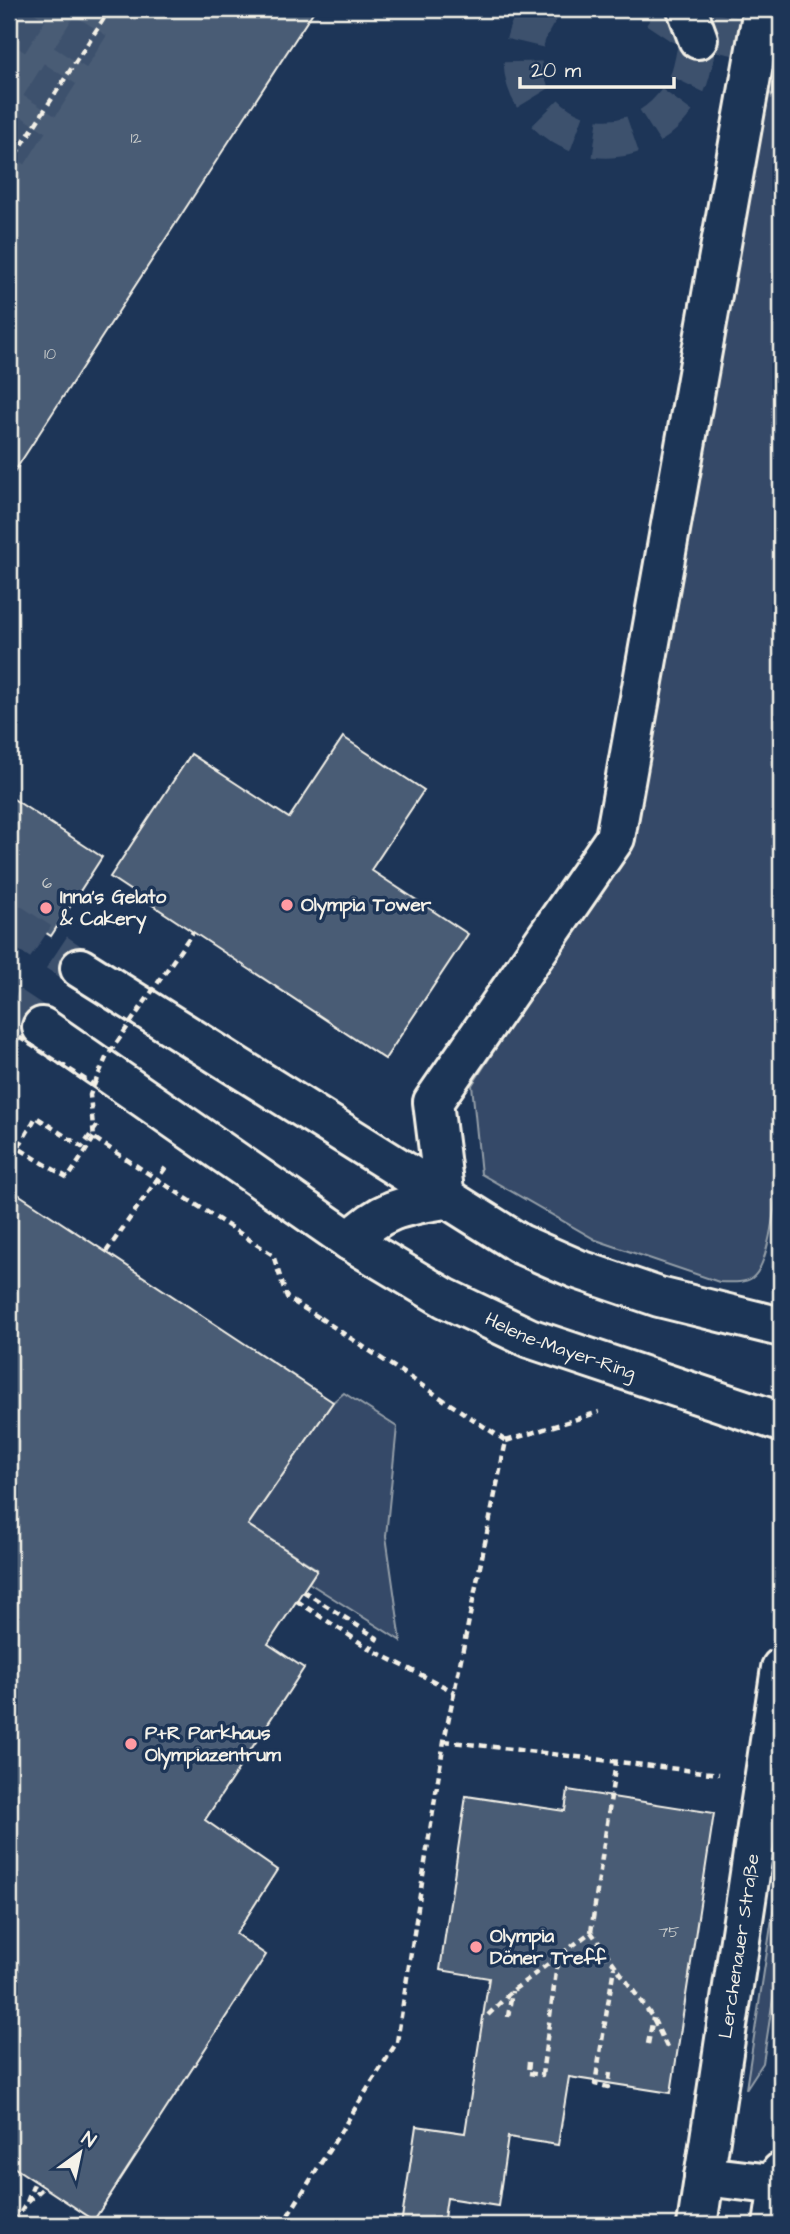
<svg xmlns="http://www.w3.org/2000/svg" width="790" height="2234" font-family="'Architects Daughter',sans-serif">
  <style>
    .green { fill: #354a67; stroke: #949ea8; stroke-width: 2 }
    .building { fill: #485b74; stroke: #f4f1e8; stroke-width: 2 }
    .lines { fill: none; stroke-linecap: round; stroke-linejoin: round }
    .minor-tunnel { stroke: #3d516d; stroke-width: 38; stroke-dasharray: 38 19; stroke-linecap: butt }
    .minor-casing { stroke: #f4f1e8; stroke-width: 44 }
    .major-casing { stroke: #f4f1e8; stroke-width: 44 }
    .path { stroke: #f4f1e8; stroke-width: 4.5; stroke-dasharray: 7 5; stroke-linecap: butt }
    .minor { stroke: #1d3557; stroke-width: 38 }
    .major { stroke: #1d3557; stroke-width: 38 }
    .path-bridge { stroke: #f4f1e8; stroke-width: 4.5; stroke-dasharray: 7 5; stroke-linecap: butt }
    .poi-dot { fill: #ff9aa2; stroke: #1d3557; stroke-width: 2.5 }
    .labels { text-anchor: middle; dominant-baseline: central; stroke-width: 7; stroke-linejoin: round; paint-order: stroke }
    .number-label { font-size: 16px; fill: #c9cccb }
    .poi-label { font-size: 19px; font-weight: bold; fill: #f4f1e8; stroke: #1d3557; text-anchor: start }
    .street-label { font-size: 19px; fill: #f4f1e8; stroke: #1d3557 }
  </style>
  <rect width="100%" height="100%" fill="#1d3557"/>
  <filter id="ink" filterUnits="userSpaceOnUse"><feTurbulence type="fractalNoise" baseFrequency=".0143" numOctaves="2"/><feDisplacementMap in="SourceGraphic" scale="14" xChannelSelector="R" yChannelSelector="G"/><feConvolveMatrix kernelMatrix="1 2 1 2 8 2 1 2 1" color-interpolation-filters="sRGB"/></filter>
  <g filter="url(#ink)">
    <g class="green">
      <path d="M 769,91 L 781,110 L 781,1155 C 777,1180 772,1264 752,1278 C 743,1284 729,1282 719,1282 L 596,1240 L 481,1174 L 472,1085 L 586,909 L 751,147 Z"/>
      <polygon points="344,1393 397,1427 386,1536 401,1641 309,1583 317,1569 248,1525 333,1402"/>
      <polygon points="781,1860 781,1947 763,2063 746,2089"/>
    </g>
    <g class="building">
      <polygon points="9,9 315,9 9,480"/>
      <polygon points="343,737 424,790 371,870 468,934 385,1059 110,877 191,754 289,818"/>
      <polygon points="9,796 102,857 51,936 9,909"/>
      <polygon points="9,1188 333,1402 248,1525 317,1570 268,1644 304,1668 205,1820 277,1870 236,1934 266,1955 94,2220 9,2164"/>
      <polygon points="568,1790 714,1813 671,2093 569,2077 558,2145 508,2137 498,2206 447,2198 443,2225 401,2225 416,2126 465,2133 476,2062 489,1978 440,1970 466,1796 565,1811"/>
    </g>
    <g class="lines">
      <g class="minor-tunnel">
        <path d="M 541,9 C 470,106 623,201 686,86 C 693,73 695,53 698,39"/>
        <polyline points="657,9 681,25 758,41"/>
        <polyline points="9,42 30,9"/>
        <polyline points="9,154 101,9"/>
        <polyline points="9,921 80,968"/>
        <polyline points="9,1005 42,1027"/>
      </g>
      <g class="minor-casing">
        <g id="minor">
          <polyline points="687,9 698,39"/>
          <polyline points="80,968 520,1244 577,1269 659,1297 781,1327"/>
          <path id="s1" d="M 42,1027 L 350,1241 L 445,1298 L 529,1338 L 781,1422"/>
          <path d="M 350,1241 C 381,1209 402,1206 445,1199 L 433,1102 L 615,838 L 763,9"/>
          <polyline points="704,2176 779,2185"/>
        </g>
      </g>
      <g class="major-casing">
        <g id="major">
          <path id="s2" d="M 697,2225 L 781,1668"/>
          <polyline points="773,2225 781,2172"/>
        </g>
      </g>
      <g class="path">
        <polyline points="9,165 110,9"/>
        <polyline points="94,1138 68,1178 18,1148 36,1117 82,1147 99,1123"/>
        <polyline points="9,1143 18,1148"/>
        <polyline points="106,1252 166,1167"/>
        <polyline points="506,1441 599,1412"/>
        <polyline points="303,1591 377,1638 370,1649 455,1692"/>
        <polyline points="297,1601 370,1649"/>
        <polyline points="444,1741 719,1774"/>
        <polyline points="591,1932 616,1762"/>
        <polyline points="488,2015 512,1991 591,1932 653,2018 667,2047"/>
        <polyline points="508,2017 512,1991"/>
        <polyline points="648,2044 653,2018"/>
        <polyline points="529,2062 528,2073 542,2075 558,1957"/>
        <polyline points="610,2073 608,2087 595,2084 614,1967"/>
        <polyline points="27,2202 35,2181"/>
        <polyline points="9,2218 19,2225"/>
        <polyline points="14,2222 27,2203 44,2187"/>
        <polyline points="282,2225 397,2042 444,1741 506,1441 320,1318"/>
      </g>
      <use href="#minor" class="minor"/>
      <use href="#major" class="major"/>
      <g class="path-bridge">
        <polyline points="9,1031 94,1085 90,1095 94,1138 273,1255 287,1298 320,1318"/>
        <polyline points="94,1085 106,1058 193,932"/>
      </g>
    </g>
  </g>
  <g class="poi-dot">
    <circle cx="287" cy="905" r="7"/>
    <circle cx="46" cy="908" r="7"/>
    <circle cx="131" cy="1744" r="7"/>
    <circle cx="476" cy="1947" r="7"/>
  </g>
  <g class="labels">
    <g class="number-label">
      <text x="136" y="138">12</text>
      <text x="50" y="354">10</text>
      <text x="47" y="883">6</text>
      <text x="669" y="1932">75</text>
    </g>
    <g class="poi-label">
      <text x="60" y="897">Inna's Gelato<tspan x="60" dy="22">&amp; Cakery</tspan></text>
      <text x="301" y="905">Olympia Tower</text>
      <text x="145" y="1733">P+R Parkhaus<tspan x="145" dy="22">Olympiazentrum</tspan></text>
      <text x="490" y="1936">Olympia<tspan x="490" dy="22">Döner Treff</tspan></text>
    </g>
    <g class="street-label">
      <text stroke="none"><textPath href="#s1" startOffset="611">Helene-Mayer-Ring</textPath></text>
      <text stroke="none"><textPath href="#s2" startOffset="282">Lerchenauer Straße</textPath></text>
    </g>
  </g>
  <rect width="790" height="2234" fill="none" stroke="#1d3557" stroke-width="35"/>
  <rect x="18" y="18" width="755" height="2199" fill="none" stroke="#f4f1e8" stroke-width="2.5" filter="url(#ink)"/>
  <g transform="translate(80 2153) rotate(33)" stroke="#1d3557" stroke-width="5" paint-order="stroke">
  <path d="M0-5L12 26L0 18L-12 26Z" fill="#f4f1e8"/>
  <text y="-10" font-size="19" font-weight="bold" text-anchor="middle" fill="#f4f1e8">N</text>
  </g>
  <path d="M520 77v10h154v-10" fill="none" stroke="#f4f1e8" stroke-width="3.5"/>
  <text x="531" y="77" font-size="21" fill="#f4f1e8" stroke="#1d3557" stroke-width="5" paint-order="stroke">20 m</text>
</svg>
